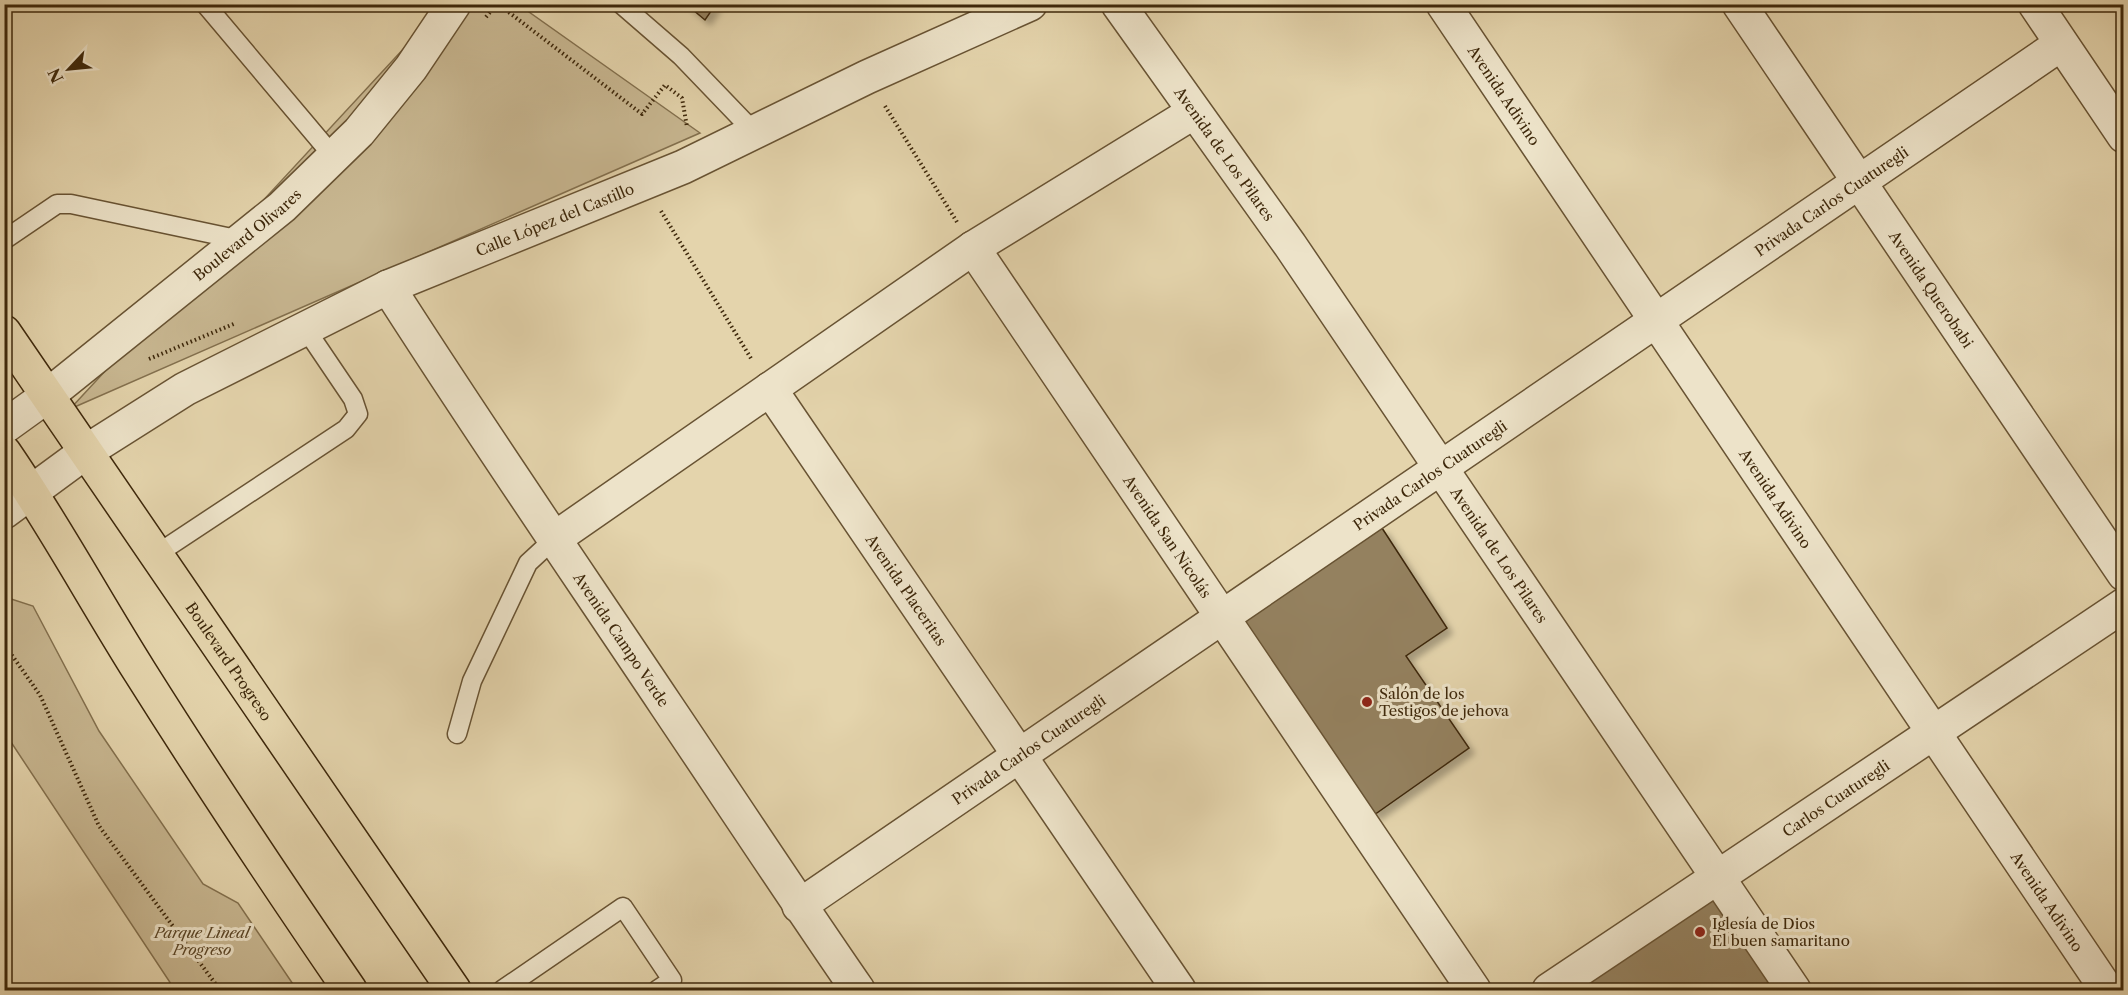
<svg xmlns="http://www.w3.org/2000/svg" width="2128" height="995" font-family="'Libre Caslon Text',serif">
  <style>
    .green { fill: #c8b791; stroke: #83704e; stroke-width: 1.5 }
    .building { fill: #94815f; stroke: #3e280b; stroke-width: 1.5; filter: url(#shadow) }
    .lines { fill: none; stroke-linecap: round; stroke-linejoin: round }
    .service-casing { stroke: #685333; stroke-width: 21 }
    .minor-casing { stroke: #685333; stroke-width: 36 }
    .tertiary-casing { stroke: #685333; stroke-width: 36 }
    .primary-casing { stroke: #3e280b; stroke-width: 36 }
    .path { stroke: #3e280b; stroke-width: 4; stroke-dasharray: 1.5 3; stroke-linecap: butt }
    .service { stroke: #ede3c9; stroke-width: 18 }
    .minor { stroke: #ede3c9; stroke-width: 33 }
    .tertiary { stroke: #ede3c9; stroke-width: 33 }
    .primary { stroke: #e4d4ac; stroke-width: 33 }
    .poi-dot { fill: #8f2418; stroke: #ede3c9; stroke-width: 2 }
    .labels { text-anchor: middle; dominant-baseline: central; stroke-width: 6; stroke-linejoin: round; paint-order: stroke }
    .street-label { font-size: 15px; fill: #3e280b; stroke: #ede3c9 }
    .poi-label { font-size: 15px; fill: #3e280b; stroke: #ede3c9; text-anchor: start }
    .park-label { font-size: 15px; font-style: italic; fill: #5a4526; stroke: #ede3c9 }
  </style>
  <defs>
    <filter id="shadow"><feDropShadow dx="5.5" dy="5.5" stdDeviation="3" flood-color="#0004"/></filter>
  </defs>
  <rect width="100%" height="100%" fill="#e4d4ac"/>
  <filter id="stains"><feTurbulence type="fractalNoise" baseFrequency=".00333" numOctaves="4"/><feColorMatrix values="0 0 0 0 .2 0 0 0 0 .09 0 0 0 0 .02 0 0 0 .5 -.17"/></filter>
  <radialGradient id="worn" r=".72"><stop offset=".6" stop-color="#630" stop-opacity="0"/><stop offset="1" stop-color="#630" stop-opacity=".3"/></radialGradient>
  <g class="green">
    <polygon points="444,5 519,5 700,133 70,409"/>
    <polygon points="5,597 33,606 99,731 203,884 238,903 297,990 175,990 5,733"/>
  </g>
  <g class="building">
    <polygon points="686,4 716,4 705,20"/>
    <polygon points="1382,528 1447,628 1406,656 1469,748 1374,815 1242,620"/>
    <polygon points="1718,887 1779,976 1757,990 1566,990"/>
  </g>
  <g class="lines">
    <g class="service-casing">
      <g id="service">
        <polyline points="205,4 333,156"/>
        <polyline points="621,4 681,56 755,133"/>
        <polyline points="4,240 57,204 71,204 241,240"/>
        <polyline points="157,554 346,429 358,414 353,399 305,328"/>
        <polyline points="457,734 472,681 528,563 554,539"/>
        <polyline points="502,990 623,907 672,980 657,990"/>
      </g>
    </g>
    <g class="minor-casing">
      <g id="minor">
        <path id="s1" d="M 1118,4 L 1290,245 L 1794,990"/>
        <path id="s2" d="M 1443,4 L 2107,990"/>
        <path id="s3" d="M 1739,4 L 2124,574"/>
        <polyline points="2035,4 2124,136"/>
        <path id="s4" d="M 973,248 L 1474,990"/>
        <path id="s5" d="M 388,287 C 478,428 573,566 666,705 C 730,800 793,896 858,990"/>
        <path id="s6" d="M 770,389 L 1179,990"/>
        <polyline points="554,539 973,248 1194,112"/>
        <path id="s7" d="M 799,906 L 2061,44"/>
        <path id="s8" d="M 1549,990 L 2124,605"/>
      </g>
    </g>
    <g class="tertiary-casing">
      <g id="tertiary">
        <path id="s9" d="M 4,427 L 47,396 L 282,207 L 359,132 L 411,68 L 454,4"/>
        <path id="s10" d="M 4,512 L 87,451 L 185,389 L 388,287 L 683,167 L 867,77 L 1030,4"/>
      </g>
    </g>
    <g class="primary-casing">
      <g id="primary">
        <path id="s11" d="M 4,332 L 454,990"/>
        <path d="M 4,452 C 53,523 94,599 140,672 C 208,780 278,885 350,990"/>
      </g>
    </g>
    <g class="path">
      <polyline points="498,4 642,114 665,85 682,98 687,127"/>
      <polyline points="486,17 497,4"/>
      <polyline points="885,106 957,222"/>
      <polyline points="661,211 752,360"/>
      <polyline points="149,359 236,323"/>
      <polyline points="4,644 40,695 99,826 220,990"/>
    </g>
    <use href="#service" class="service"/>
    <use href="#minor" class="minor"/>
    <use href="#tertiary" class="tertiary"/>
    <use href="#primary" class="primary"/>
  </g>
  <g class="poi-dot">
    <circle cx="1367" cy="702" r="6"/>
    <circle cx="1700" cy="932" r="6"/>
  </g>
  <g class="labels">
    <g class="street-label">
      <text stroke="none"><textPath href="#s2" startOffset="110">Avenida Adivino</textPath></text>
      <text stroke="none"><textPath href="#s1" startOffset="184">Avenida de Los Pilares</textPath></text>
      <text stroke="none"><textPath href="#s7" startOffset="1250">Privada Carlos Cuaturegli</textPath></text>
      <text stroke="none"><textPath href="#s10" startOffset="626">Calle López del Castillo</textPath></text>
      <text stroke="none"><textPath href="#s9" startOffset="310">Boulevard Olivares</textPath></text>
      <text stroke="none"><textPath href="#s3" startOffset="344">Avenida Querobabi</textPath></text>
      <text stroke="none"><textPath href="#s7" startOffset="764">Privada Carlos Cuaturegli</textPath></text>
      <text stroke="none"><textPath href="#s2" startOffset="596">Avenida Adivino</textPath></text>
      <text stroke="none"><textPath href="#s4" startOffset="348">Avenida San Nicolás</textPath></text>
      <text stroke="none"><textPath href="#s1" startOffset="670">Avenida de Los Pilares</textPath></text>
      <text stroke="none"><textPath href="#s6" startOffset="243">Avenida Placeritas</textPath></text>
      <text stroke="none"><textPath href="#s5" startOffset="423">Avenida Campo Verde</textPath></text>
      <text stroke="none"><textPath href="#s11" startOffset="399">Boulevard Progreso</textPath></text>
      <text stroke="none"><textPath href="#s7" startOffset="278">Privada Carlos Cuaturegli</textPath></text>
      <text stroke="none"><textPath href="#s8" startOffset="345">Carlos Cuaturegli</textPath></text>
      <text stroke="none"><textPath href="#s2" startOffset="1082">Avenida Adivino</textPath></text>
    </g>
    <g class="poi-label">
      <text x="1379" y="693">Salón de los<tspan x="1379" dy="17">Testigos de jehova</tspan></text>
      <text x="1712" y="923">Iglesía de Dios<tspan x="1712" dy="17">El buen samaritano</tspan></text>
    </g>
    <g class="park-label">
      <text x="202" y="932">Parque Lineal<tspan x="202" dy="17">Progreso</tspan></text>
    </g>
  </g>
  <rect width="2128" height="995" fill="none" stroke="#e4d4ac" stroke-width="24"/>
  <rect x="6" y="6" width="2116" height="983" fill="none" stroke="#3e280b" stroke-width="3"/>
  <rect x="12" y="12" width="2104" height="971" fill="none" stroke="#3e280b" stroke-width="1.5"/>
  <g transform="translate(69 69) rotate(244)" stroke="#ede3c9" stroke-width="4.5" paint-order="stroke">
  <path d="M0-4.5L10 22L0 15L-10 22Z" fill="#3e280b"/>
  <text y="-9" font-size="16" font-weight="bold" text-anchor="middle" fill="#3e280b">N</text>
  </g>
  <rect width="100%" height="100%" filter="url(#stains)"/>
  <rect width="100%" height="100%" fill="url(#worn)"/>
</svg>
